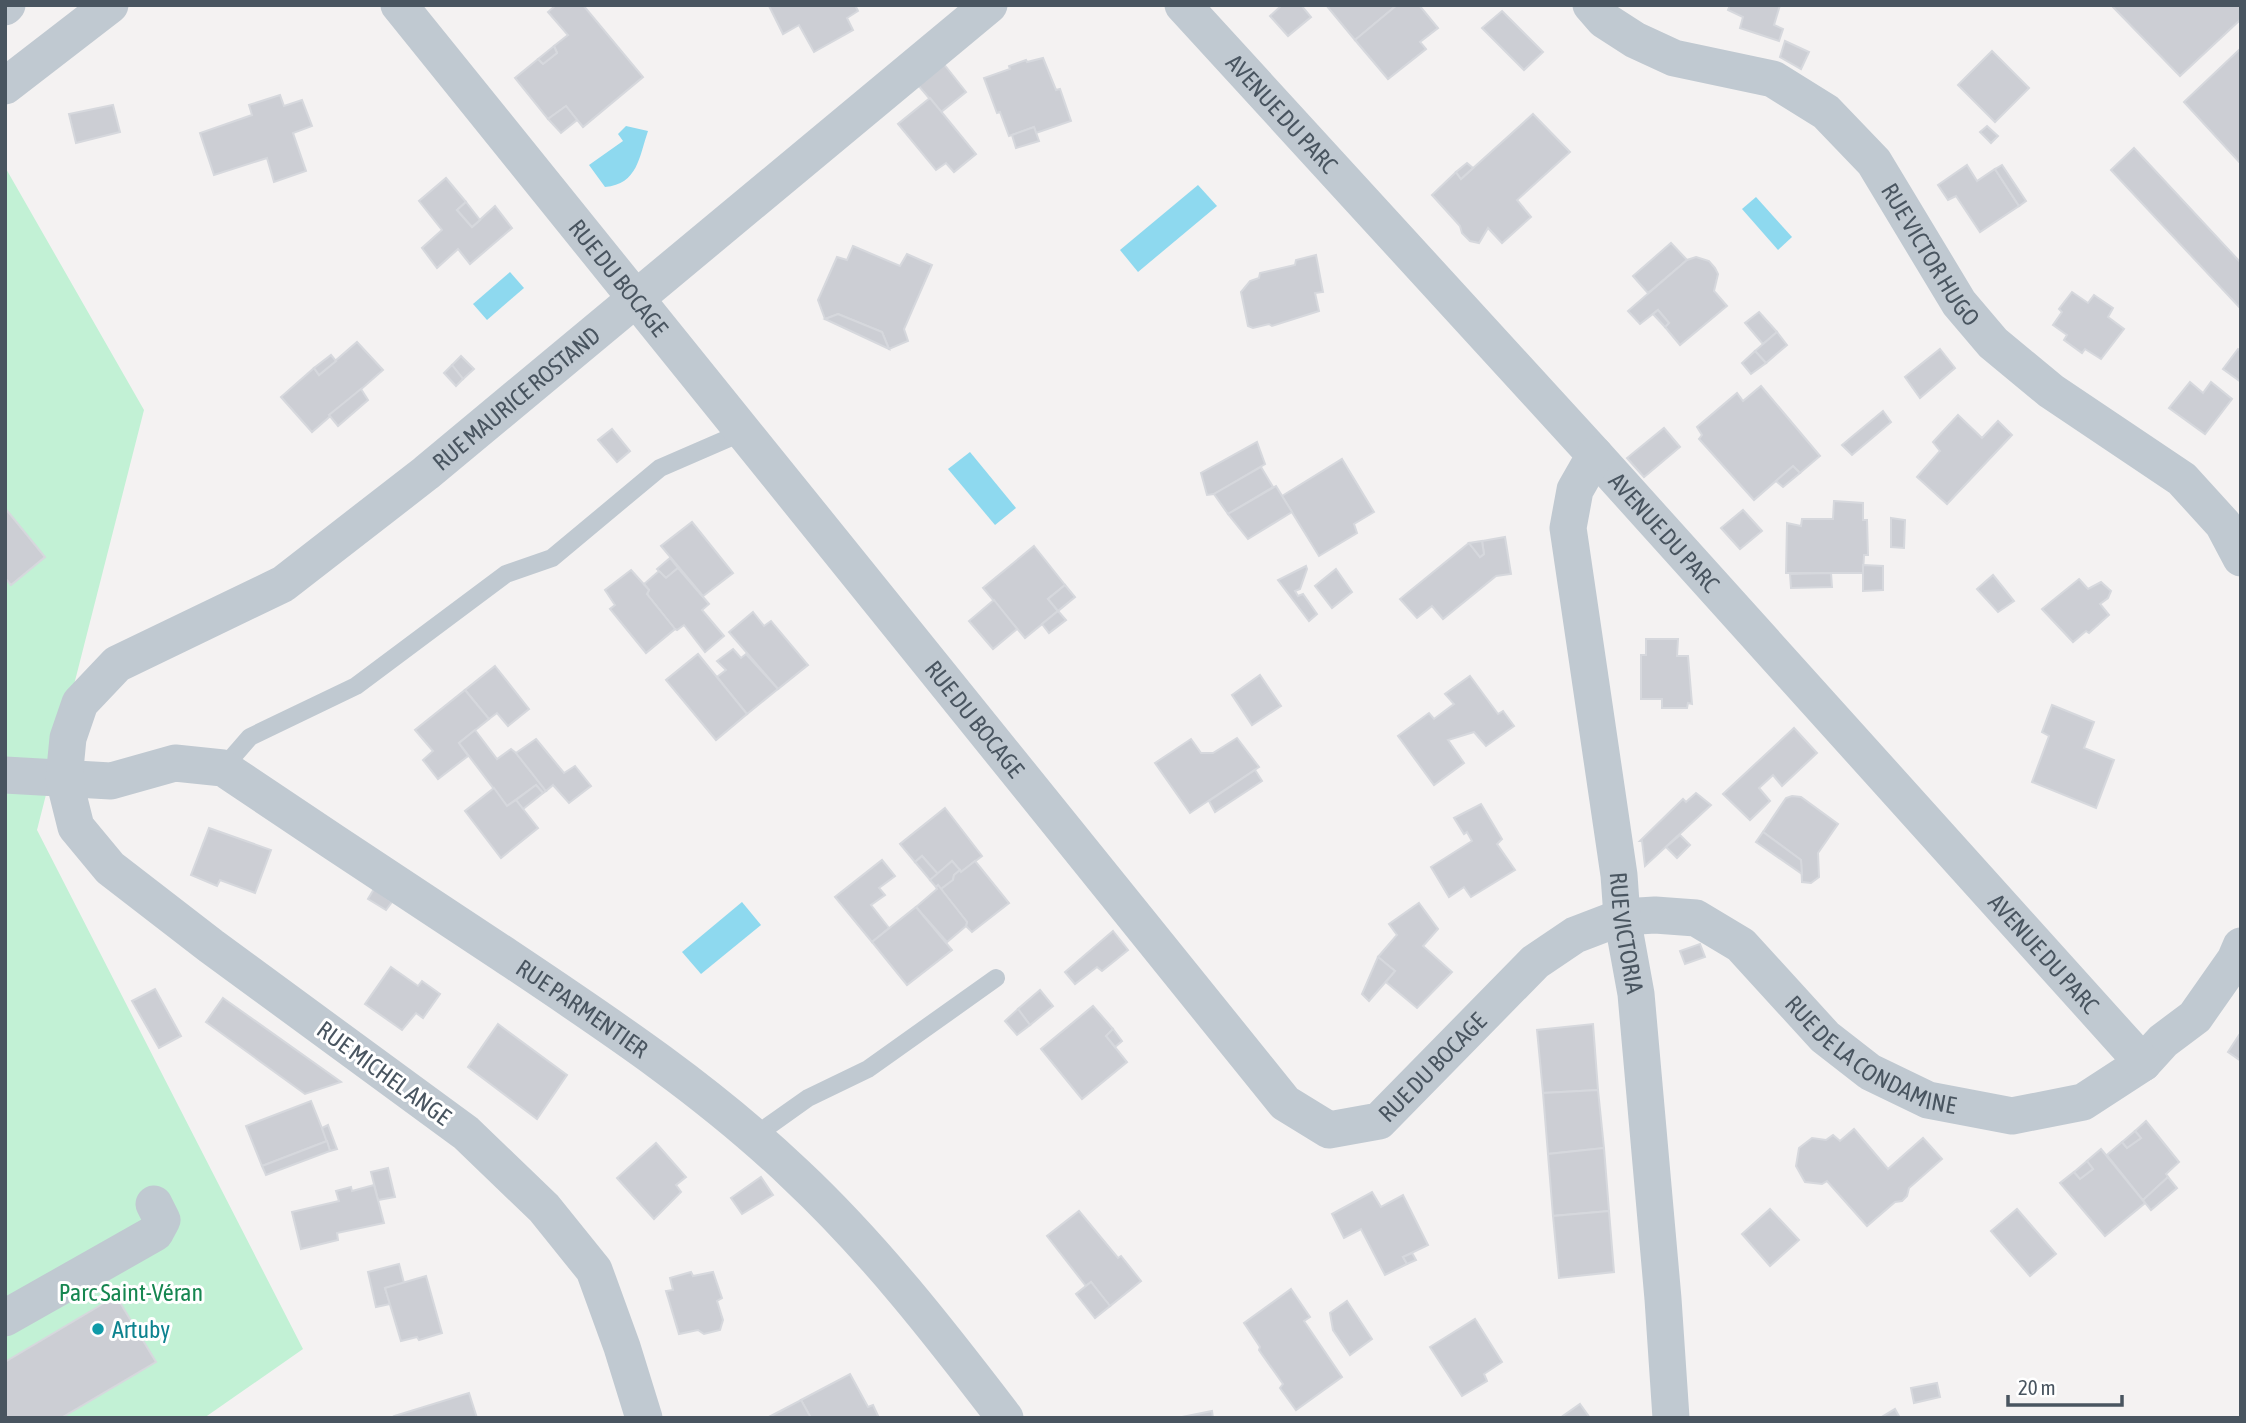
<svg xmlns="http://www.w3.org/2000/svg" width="2246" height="1423" font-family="'Asap Condensed',sans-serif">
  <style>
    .green { fill: #c2f1d5 }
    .water { fill: #8ed9ef }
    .building { fill: #ccced4; stroke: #d6d8dd; stroke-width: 2 }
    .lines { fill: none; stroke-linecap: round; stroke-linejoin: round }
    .service { stroke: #c0c9d1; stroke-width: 18 }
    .minor { stroke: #c0c9d1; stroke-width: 37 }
    .culture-dot { fill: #0f9aa8; stroke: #fff; stroke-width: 2.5 }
    .labels { text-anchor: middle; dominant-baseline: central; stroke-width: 6; stroke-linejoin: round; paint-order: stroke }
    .street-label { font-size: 24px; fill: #495560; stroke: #fff }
    .park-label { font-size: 24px; fill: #168650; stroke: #fff }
    .culture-label { font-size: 24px; fill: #0d838f; stroke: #fff; text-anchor: start }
  </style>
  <rect width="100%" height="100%" fill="#f4f2f2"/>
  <polygon class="green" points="5,167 144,410 37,830 303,1349 204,1418 5,1418"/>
  <g class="water">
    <path d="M 626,126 L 648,131 C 639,157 638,184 605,187 L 589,165 L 623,141 L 618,134 Z"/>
    <polygon points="1198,185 1217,206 1138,272 1120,250"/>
    <polygon points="1756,197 1792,237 1778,250 1742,209"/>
    <polygon points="510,272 524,288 487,320 473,304"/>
    <polygon points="970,452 1016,508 995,525 948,469"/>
    <polygon points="742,902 761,925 701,974 682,952"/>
  </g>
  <g class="building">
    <polygon points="556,5 583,5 643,77 583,127 566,106 548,119 515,78 538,59 543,64 557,53 554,46 568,35 548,12"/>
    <polygon points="771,5 855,5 858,11 847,18 853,30 814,52 799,25 783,34 769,6"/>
    <polygon points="1282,5 1301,5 1311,17 1288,36 1270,16"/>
    <polygon points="1326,5 1397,5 1355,40"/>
    <polygon points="1397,5 1419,5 1438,28 1420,42 1426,49 1388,79 1355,40"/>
    <polygon points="1730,5 1780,5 1774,25 1783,29 1779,41 1740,28 1743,17 1728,10"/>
    <polygon points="2111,5 2241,5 2241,19 2180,76"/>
    <polygon points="1502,11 1543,52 1524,70 1482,28"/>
    <polygon points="1785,41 1809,52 1801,69 1780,57"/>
    <polygon points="554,46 557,53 543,64 538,59"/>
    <polygon points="2241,48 2241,164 2184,102"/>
    <polygon points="1992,51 2029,88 1995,122 1958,85"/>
    <polygon points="1043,58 1056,90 1060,89 1071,121 1036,133 1034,127 1009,136 1000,112 997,113 984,78 1010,69 1009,66 1026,60 1027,62"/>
    <polygon points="943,63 966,92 941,112 917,84"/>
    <polygon points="280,95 284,106 302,100 312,126 293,133 306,171 274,182 267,158 214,175 200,133 252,115 249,105"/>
    <polygon points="930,98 976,154 954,172 946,163 936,170 898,124"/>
    <polygon points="113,105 120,132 76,143 69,114"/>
    <polygon points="566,106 577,120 561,133 548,119"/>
    <polygon points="1533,114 1570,152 1517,200 1531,217 1502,243 1488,228 1479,243 1470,241 1462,233 1460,226 1432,195 1456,172 1461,179"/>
    <polygon points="1987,126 1998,136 1991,143 1980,132"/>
    <polygon points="1034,127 1039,141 1016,148 1012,135"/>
    <polygon points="2134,148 2241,263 2241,309 2111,170"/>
    <polygon points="1467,163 1473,168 1461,179 1456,172"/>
    <polygon points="1967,165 1977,181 1995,169 2019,206 1980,232 1956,196 1948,200 1938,185"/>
    <polygon points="2002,165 2026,201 2019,206 1995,169"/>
    <polygon points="446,178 466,202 457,210 472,227 495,206 512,228 470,264 458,249 437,268 422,248 442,230 419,201"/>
    <polygon points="466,202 480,220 472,227 457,210"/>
    <polygon points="1671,243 1687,260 1648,293 1633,276"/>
    <polygon points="853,246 900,266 907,254 932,265 904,329 908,341 889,349 882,332 838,314 825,319 818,300 837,257 847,260"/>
    <polygon points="1316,255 1323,292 1315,293 1319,311 1272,326 1269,324 1253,328 1248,326 1241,292 1250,281 1259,278 1260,273 1295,265 1296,260"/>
    <polygon points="1696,257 1709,261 1715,268 1718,274 1714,291 1727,306 1680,345 1665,327 1669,323 1658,310 1640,324 1628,311 1687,260"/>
    <polygon points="2072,292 2088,303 2094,295 2113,308 2108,317 2124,329 2101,359 2085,349 2082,353 2064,340 2067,335 2053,325 2062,312 2059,309"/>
    <polygon points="1658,310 1669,323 1665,327 1653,314"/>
    <polygon points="1759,312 1777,332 1763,344 1745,323"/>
    <polygon points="838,314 882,332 889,349 825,319"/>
    <polygon points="1777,332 1787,345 1766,363 1755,351"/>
    <polygon points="357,342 383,370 312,432 281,397 314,368 319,375"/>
    <polygon points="1940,349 1955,368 1920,398 1905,377"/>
    <polygon points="2238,349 2241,351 2241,382 2223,369"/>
    <polygon points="1755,351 1766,363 1751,374 1742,363"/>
    <polygon points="331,355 336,361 319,375 314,368"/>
    <polygon points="461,356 474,369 463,379 452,365"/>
    <polygon points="452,365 463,379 456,386 444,373"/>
    <polygon points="2190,382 2203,393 2211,382 2232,399 2205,434 2169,408"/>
    <polygon points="1761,386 1820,456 1800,473 1793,466 1754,500 1699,439 1702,435 1697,427 1737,393 1743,401"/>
    <polygon points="361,389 368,400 338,426 329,415"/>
    <polygon points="1883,411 1891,422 1852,455 1842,445"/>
    <polygon points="1958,415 1982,438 1998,421 2012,435 1947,504 1917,477 1940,451 1933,442"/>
    <polygon points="1664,428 1680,447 1644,477 1627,458"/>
    <polygon points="612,429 630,451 617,462 598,440"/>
    <polygon points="1257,442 1265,464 1214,494 1207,495 1201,473"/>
    <polygon points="1342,459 1374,512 1354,524 1357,533 1319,556 1282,496"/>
    <polygon points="1793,466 1800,473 1783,487 1776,481"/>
    <polygon points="1261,467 1273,487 1228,514 1214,494"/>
    <polygon points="1276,486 1292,512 1248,539 1228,514"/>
    <polygon points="1834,501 1863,503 1863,520 1867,520 1868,555 1864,555 1863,573 1786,573 1787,523 1801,526 1802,519 1833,519"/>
    <polygon points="5,508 45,557 11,585 5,578"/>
    <polygon points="1743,510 1762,531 1740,549 1721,528"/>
    <polygon points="1891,518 1905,520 1904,548 1891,547"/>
    <polygon points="692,522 733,573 703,596 661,546"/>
    <polygon points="1505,537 1511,574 1496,576 1443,619 1432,606 1417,618 1400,599 1469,543 1480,557 1484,554 1482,541"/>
    <polygon points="1482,541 1484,554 1480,557 1469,543"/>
    <polygon points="1034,546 1065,585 1048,599 1058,611 1025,638 983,588"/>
    <polygon points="670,558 678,568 666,578 657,569"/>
    <polygon points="1863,565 1883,566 1883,590 1863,591"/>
    <polygon points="1306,566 1307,569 1300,589 1295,591 1298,596 1303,594 1317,614 1309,621 1278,580"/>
    <polygon points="678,568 709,604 702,610 724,636 705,652 684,625 677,630 675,629 647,594 649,590 644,584 659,571 666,578"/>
    <polygon points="1336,569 1352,592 1332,608 1315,586"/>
    <polygon points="631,570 649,590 647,594 675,629 646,653 610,609 615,605 605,590"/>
    <polygon points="1831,573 1832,587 1791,588 1790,574"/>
    <polygon points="1993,575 2014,601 1998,612 1977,589"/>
    <polygon points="2079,579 2088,589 2101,582 2111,591 2108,598 2100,604 2109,615 2089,633 2086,631 2073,642 2042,609"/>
    <polygon points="1065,585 1075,597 1058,611 1048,599"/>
    <polygon points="994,600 1017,629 993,649 969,621"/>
    <polygon points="1058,611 1066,620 1049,633 1042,624"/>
    <polygon points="753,612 764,626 771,621 808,665 778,689 729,632"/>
    <polygon points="1646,639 1678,639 1677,656 1688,656 1692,704 1688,703 1687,708 1662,708 1662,699 1641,699 1641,655 1646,655"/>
    <polygon points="733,649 741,658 746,654 778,689 747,714 717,677 726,670 717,661"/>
    <polygon points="698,654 747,714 716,740 666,680"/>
    <polygon points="495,666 529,709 508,726 497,713 489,719 465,690"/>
    <polygon points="1260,675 1281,706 1252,725 1232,695"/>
    <polygon points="1470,676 1498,714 1503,711 1514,726 1486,746 1474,732 1448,740 1464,763 1434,785 1398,736 1429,713 1434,719 1454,704 1445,694"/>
    <polygon points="465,690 489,719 459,743 468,756 438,779 423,760 433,751 415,730"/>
    <polygon points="2052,705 2094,722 2084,748 2114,760 2096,808 2032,782 2049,736 2042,732"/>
    <polygon points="1794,728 1817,753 1782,786 1773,775 1759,788 1770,801 1750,820 1723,794"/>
    <polygon points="475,730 497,759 511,749 516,753 546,791 543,793 536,785 507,806 459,743"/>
    <polygon points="1237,738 1259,767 1190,813 1155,763 1191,739 1201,753 1213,753"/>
    <polygon points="536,739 564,773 575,766 591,786 569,803 553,785 546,791 516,753"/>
    <polygon points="1255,770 1262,781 1215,812 1209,801"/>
    <polygon points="536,785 543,793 523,809 516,800"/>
    <polygon points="494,788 507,806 516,800 538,828 501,858 465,811"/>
    <polygon points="1696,793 1711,805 1645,866 1642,841 1640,841 1683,799 1686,802"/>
    <polygon points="1792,796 1801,797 1838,824 1818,853 1819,877 1811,883 1802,882 1801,860 1763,832 1786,798"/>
    <polygon points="1481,804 1502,839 1497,844 1515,870 1471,897 1464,887 1449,897 1431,867 1472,841 1467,832 1464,834 1454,818"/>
    <polygon points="945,808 982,856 961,872 952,861 938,874 922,856 915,862 900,844"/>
    <polygon points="209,828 271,850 255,893 220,880 217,886 191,875"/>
    <polygon points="1763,832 1801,860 1802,874 1756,842"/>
    <polygon points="1680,835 1690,845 1677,858 1666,847"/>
    <polygon points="922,856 938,874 930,880 915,862"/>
    <polygon points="882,860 895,876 879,888 885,895 871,905 889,928 872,942 835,897"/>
    <polygon points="952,861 960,870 954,875 953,880 941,889 938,885 936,887 930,880"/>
    <polygon points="975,861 1009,903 972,932 966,926 967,922 941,889 953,880 954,875 960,870 961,872"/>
    <polygon points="938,885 967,922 966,926 947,942 916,907 937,889 936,887"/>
    <polygon points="374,889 392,902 386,910 368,899"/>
    <polygon points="1419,903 1438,929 1423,946 1452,972 1417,1008 1386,982 1395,971 1378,957 1397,935 1389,924"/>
    <polygon points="916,907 952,950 907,985 872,942"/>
    <polygon points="1113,931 1128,950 1102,971 1097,967 1075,984 1065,972"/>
    <polygon points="1700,944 1705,957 1685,964 1680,951"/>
    <polygon points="1378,957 1395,971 1369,1001 1362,994"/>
    <polygon points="391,967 418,986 422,981 440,994 423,1018 416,1013 402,1030 365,1004"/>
    <polygon points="155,989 181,1036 159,1048 132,1001"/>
    <polygon points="1040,990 1053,1006 1030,1025 1018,1009"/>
    <polygon points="223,998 341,1082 305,1094 206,1022"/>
    <polygon points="1093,1006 1113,1029 1106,1036 1127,1062 1082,1099 1041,1049"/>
    <polygon points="1018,1009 1030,1025 1017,1035 1005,1021"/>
    <polygon points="498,1024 567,1075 537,1119 468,1067"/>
    <polygon points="1593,1024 1598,1090 1543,1093 1537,1030"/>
    <polygon points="1113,1029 1122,1041 1115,1047 1106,1036"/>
    <polygon points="2241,1032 2241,1061 2228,1052"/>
    <polygon points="1598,1090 1604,1148 1548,1154 1543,1093"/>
    <polygon points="311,1101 327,1141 262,1166 246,1126"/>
    <polygon points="2146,1121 2179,1162 2166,1174 2168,1177 2143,1200 2107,1155 2122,1142 2127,1148 2141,1138 2135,1131"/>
    <polygon points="328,1125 337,1149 330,1151 322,1128"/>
    <polygon points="1854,1129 1888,1169 1923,1138 1942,1159 1909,1188 1907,1196 1902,1201 1895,1202 1867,1226 1827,1181 1822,1184 1805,1182 1796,1166 1799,1148 1812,1138 1826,1140 1833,1135 1840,1141"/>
    <polygon points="2135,1131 2141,1138 2127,1148 2122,1142"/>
    <polygon points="327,1141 330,1151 266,1175 262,1166"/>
    <polygon points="656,1143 686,1177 676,1185 681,1192 654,1219 617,1178"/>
    <polygon points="1604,1148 1609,1211 1553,1216 1548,1154"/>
    <polygon points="2101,1149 2145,1203 2105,1236 2060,1183 2074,1172 2080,1179 2093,1169 2087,1161"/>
    <polygon points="2087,1161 2093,1169 2080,1179 2074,1172"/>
    <polygon points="388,1168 395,1197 378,1200 371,1172"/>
    <polygon points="761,1177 773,1195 742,1214 731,1198"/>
    <polygon points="2168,1177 2177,1188 2151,1210 2143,1200"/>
    <polygon points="374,1185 384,1223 337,1233 338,1240 301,1249 292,1212 339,1201 336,1191 351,1187 352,1191"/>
    <polygon points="1372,1192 1381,1207 1403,1195 1428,1245 1403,1257 1407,1264 1385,1275 1361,1229 1344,1238 1332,1214"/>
    <polygon points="1770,1209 1799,1240 1770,1266 1742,1234"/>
    <polygon points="2017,1209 2056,1254 2030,1276 1991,1231"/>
    <polygon points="1079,1211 1118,1258 1121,1256 1141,1281 1110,1306 1091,1282 1086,1286 1047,1236"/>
    <polygon points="1609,1211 1614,1272 1559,1278 1553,1216"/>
    <polygon points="1412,1253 1416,1260 1407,1264 1403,1257"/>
    <polygon points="399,1264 404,1283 385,1288 390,1304 376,1307 368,1272"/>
    <polygon points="691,1272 693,1276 713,1272 722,1298 717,1301 723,1320 720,1330 704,1334 698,1330 679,1334 666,1291 673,1290 670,1278"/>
    <polygon points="426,1276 442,1333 419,1340 417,1337 401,1341 385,1288"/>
    <polygon points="1091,1282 1110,1306 1095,1318 1076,1294"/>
    <polygon points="1291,1289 1310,1317 1304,1321 1342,1377 1296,1410 1280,1388 1283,1384 1259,1350 1260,1347 1244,1323"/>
    <polygon points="116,1296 156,1362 61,1418 5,1418 5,1362"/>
    <polygon points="1347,1301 1372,1339 1350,1355 1333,1330 1330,1313"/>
    <polygon points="1475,1319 1502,1362 1484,1374 1487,1381 1462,1396 1430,1347"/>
    <polygon points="850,1374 868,1407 873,1405 879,1418 811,1418 801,1400"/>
    <polygon points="1937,1383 1940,1397 1914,1403 1911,1388"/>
    <polygon points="469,1393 477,1418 395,1418 394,1416"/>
    <polygon points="801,1400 811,1418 767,1418"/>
    <polygon points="1580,1404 1590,1418 1560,1418"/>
    <polygon points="1895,1409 1900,1418 1880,1418"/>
    <polygon points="1212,1411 1213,1418 1177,1418"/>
  </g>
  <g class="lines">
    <g class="service">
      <polyline points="223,768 250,737 356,686 506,574 552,558 660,468 743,432"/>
      <polyline points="753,1137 808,1098 868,1069 996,978"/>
    </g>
    <g class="minor">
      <path id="s1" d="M 399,5 L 1285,1103 L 1329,1130 L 1379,1121 L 1535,962 L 1575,935 L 1622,917 L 1655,915 L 1696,918 L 1741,945 L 1825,1037 L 1870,1072 L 1928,1100 L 2012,1116 L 2083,1102 L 2143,1063 L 2163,1041 L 2195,1017 L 2235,960 L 2241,946"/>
      <path id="s2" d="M 1183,5 L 1595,455 L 2143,1063"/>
      <path id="s3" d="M 1591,5 L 1604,20 L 1635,40 L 1674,58 L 1773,79 L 1826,112 L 1874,162 L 1959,303 L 1993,343 L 2051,391 L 2182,479 L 2223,524 L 2241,558"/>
      <polyline points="5,7 7,5"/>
      <polyline points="5,86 110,5"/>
      <path id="s4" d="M 1595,455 L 1575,490 L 1568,528 L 1619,875 L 1622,917 L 1636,994 L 1663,1299 L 1671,1418"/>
      <path id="s5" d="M 5,775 L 111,781 L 175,763 L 223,768 C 315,830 407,891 500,952 C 603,1021 705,1088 795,1174 C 873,1247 940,1333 1005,1418"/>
      <polyline points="5,1318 155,1233 162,1220 154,1204"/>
      <path id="s6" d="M 644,1418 L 622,1347 L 594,1270 L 544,1208 L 466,1133 L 211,946 L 110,868 L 76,827 L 64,779 L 68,738 L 80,703 L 117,664 L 283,584 L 426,473 L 989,5"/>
    </g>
  </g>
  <circle class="culture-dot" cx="98" cy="1329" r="7"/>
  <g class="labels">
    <g class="street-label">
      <text stroke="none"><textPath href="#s2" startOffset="147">AVENUE DU PARC</textPath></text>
      <text stroke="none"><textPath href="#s3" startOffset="441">RUE VICTOR HUGO</textPath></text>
      <text stroke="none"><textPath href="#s1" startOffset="350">RUE DU BOCAGE</textPath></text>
      <text stroke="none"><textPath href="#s6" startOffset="1505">RUE MAURICE ROSTAND</textPath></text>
      <text stroke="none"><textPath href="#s2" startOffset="714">AVENUE DU PARC</textPath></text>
      <text stroke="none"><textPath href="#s1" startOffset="917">RUE DU BOCAGE</textPath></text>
      <text stroke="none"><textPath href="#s4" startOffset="488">RUE VICTORIA</textPath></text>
      <text stroke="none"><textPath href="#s2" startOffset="1281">AVENUE DU PARC</textPath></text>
      <text stroke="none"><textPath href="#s5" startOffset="653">RUE PARMENTIER</textPath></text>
      <text stroke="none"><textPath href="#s1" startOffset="2135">RUE DE LA CONDAMINE</textPath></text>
      <text stroke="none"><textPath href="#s1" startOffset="1589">RUE DU BOCAGE</textPath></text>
      <text transform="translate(384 1073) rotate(36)">RUE MICHEL ANGE</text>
    </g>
    <g class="park-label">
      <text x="131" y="1292">Parc Saint-Véran</text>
    </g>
    <g class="culture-label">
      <text x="112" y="1329">Artuby</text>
    </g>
  </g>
  <rect width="2246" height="1423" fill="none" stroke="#495560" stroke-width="14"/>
  <path d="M2008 1395v10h114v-10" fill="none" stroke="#495560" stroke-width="3.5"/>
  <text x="2018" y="1395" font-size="21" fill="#495560" stroke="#ffffff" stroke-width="5" paint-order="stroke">20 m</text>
</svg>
